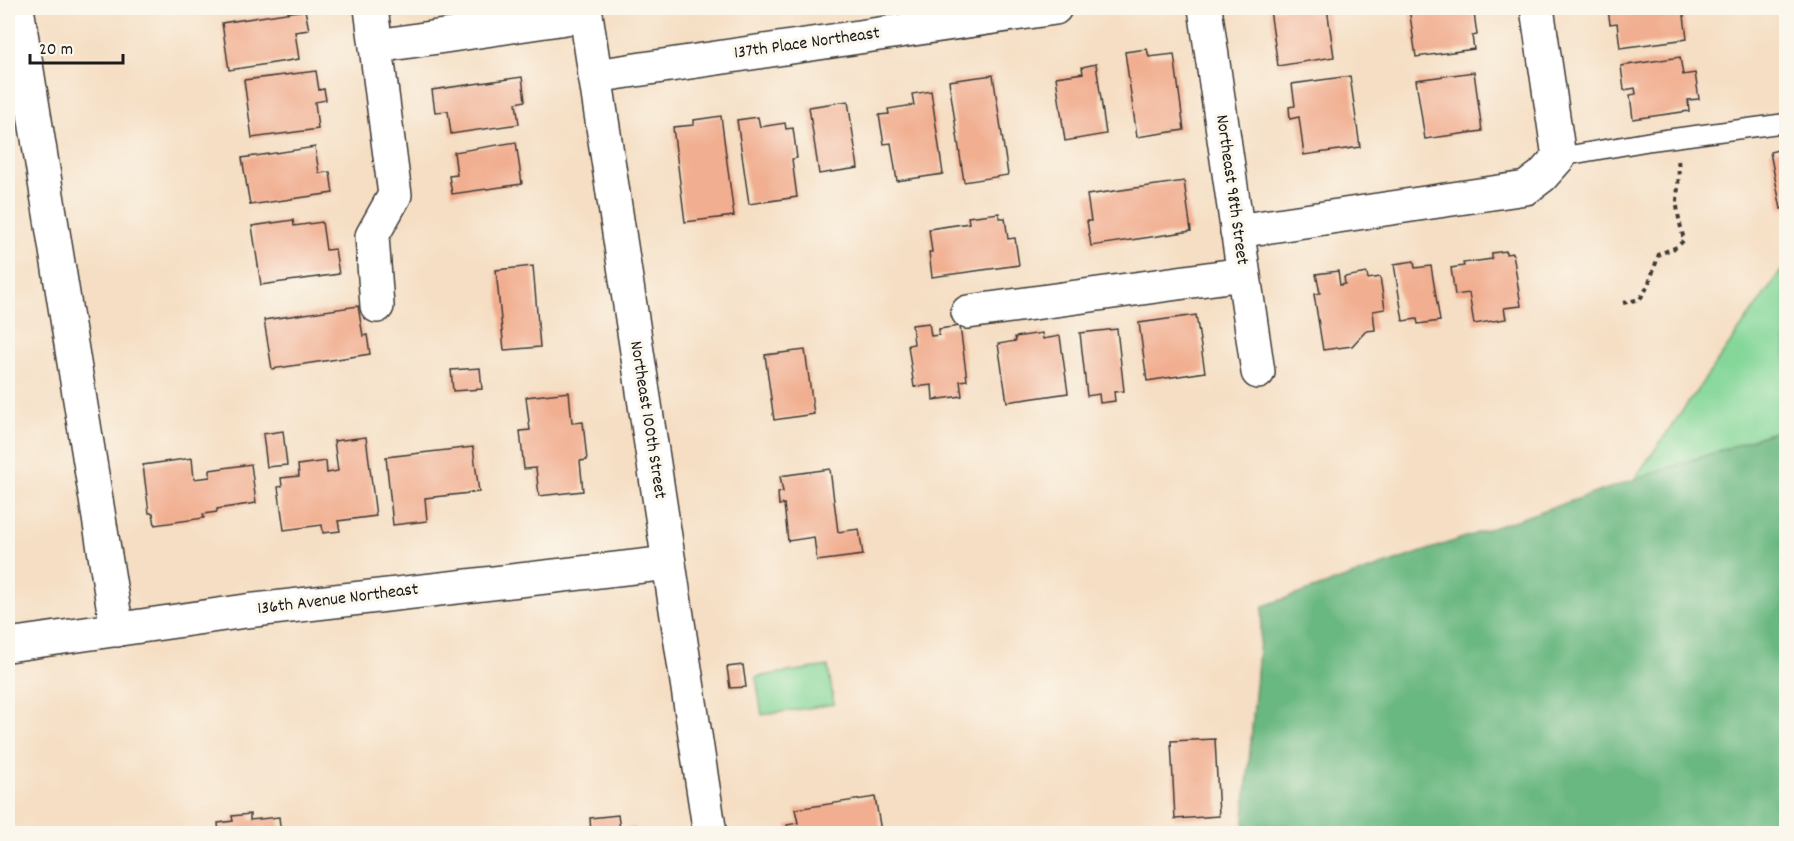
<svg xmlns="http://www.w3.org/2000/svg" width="1794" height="841" font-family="Dekko,sans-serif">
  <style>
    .green { fill: #84d799; stroke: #507a5a; stroke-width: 1.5 }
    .forest { fill: #6bb881; stroke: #446a4e; stroke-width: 1.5 }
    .building { fill: #f1ae90 }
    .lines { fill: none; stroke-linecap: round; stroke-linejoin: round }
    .service-casing { stroke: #3d3935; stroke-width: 21 }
    .minor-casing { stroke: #3d3935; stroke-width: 36 }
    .tertiary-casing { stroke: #3d3935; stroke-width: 36 }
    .path { stroke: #3d3935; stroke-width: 4; stroke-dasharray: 4.5 4.5; stroke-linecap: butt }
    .service { stroke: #fff; stroke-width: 18 }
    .minor { stroke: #fff; stroke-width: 33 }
    .tertiary { stroke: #fff; stroke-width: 33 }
    .labels { text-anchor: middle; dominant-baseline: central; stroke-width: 6; stroke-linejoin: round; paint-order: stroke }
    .street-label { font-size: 18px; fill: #1c1c1c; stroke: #fbf7ec }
  </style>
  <rect width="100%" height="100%" fill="#fbf7ec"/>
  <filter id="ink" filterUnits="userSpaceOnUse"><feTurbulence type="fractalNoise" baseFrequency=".0167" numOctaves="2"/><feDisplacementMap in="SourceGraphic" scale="12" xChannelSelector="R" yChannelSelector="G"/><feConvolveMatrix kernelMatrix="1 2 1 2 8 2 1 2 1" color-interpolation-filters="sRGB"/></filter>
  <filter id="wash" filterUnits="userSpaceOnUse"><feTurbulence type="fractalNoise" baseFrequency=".008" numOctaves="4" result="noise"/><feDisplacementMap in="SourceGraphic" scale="24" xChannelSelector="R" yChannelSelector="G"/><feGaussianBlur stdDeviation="1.35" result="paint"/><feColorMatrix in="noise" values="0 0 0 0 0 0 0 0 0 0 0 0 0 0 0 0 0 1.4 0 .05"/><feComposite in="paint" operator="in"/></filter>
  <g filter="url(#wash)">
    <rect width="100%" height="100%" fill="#f5dec3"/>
    <g class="green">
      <polygon points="1786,264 1786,428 1633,481"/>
      <polygon points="828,666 834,704 762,715 756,677"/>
    </g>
    <polygon class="forest" points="1786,428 1786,833 1245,833 1244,818 1263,606"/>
    <g id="blocks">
      <g class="building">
        <polygon points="1284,8 1327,8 1334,57 1278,66 1270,10"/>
        <polygon points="1409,8 1481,8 1481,11 1474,13 1477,35 1472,36 1474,49 1416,57"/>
        <polygon points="1619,8 1683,8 1687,39 1620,48 1617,23 1610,24 1608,9"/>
        <polygon points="305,10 309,30 295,32 299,59 229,70 222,23"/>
        <polygon points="1147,49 1149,57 1174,54 1184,130 1137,137 1125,52"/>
        <polygon points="1680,57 1683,75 1695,73 1699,99 1688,100 1689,111 1633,119 1630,95 1636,94 1635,88 1624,90 1621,66"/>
        <polygon points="1096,64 1106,134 1065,141 1056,77 1083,73 1082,67"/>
        <polygon points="316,71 319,90 324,89 326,100 315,102 318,129 252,138 244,80"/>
        <polygon points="1474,72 1482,131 1425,139 1416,80"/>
        <polygon points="993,75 1008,175 964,182 949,81"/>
        <polygon points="1350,76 1360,147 1304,155 1299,117 1290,119 1289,107 1295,106 1292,84"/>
        <polygon points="522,77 525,101 516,103 519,124 451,134 448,111 435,112 432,90"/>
        <polygon points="931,91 943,174 897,181 891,143 884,144 879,115 889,114 888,109 914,105 912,94"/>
        <polygon points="848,101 858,168 819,174 809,107"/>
        <polygon points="721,116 734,216 685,222 673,127 694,125 694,120"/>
        <polygon points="758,117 760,127 785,123 786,129 793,128 797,158 792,159 797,197 749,204 737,120"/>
        <polygon points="516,142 522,184 452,194 449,176 457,175 454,152"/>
        <polygon points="315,147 319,173 330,172 333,193 250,205 242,158"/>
        <polygon points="1786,148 1786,208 1781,209 1770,152"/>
        <polygon points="1184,181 1191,231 1091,246 1087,221 1091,221 1087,195"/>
        <polygon points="999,213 999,218 1005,218 1008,239 1015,238 1019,265 932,277 929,252 932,252 929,229 969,223 968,217"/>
        <polygon points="293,220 294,226 322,222 326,250 335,249 339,274 261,285 252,226"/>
        <polygon points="1506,251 1506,254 1513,253 1521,306 1504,308 1506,319 1474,324 1469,293 1455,295 1451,268 1464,266 1463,263 1492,259 1492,253"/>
        <polygon points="1414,261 1415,268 1431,266 1440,321 1418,324 1417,319 1403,321 1394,264"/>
        <polygon points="533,266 540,347 504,350 496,270"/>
        <polygon points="1338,271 1340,285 1345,284 1344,277 1367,273 1368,279 1380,277 1385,309 1373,311 1375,330 1366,331 1352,346 1323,350 1314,294 1320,293 1316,274"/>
        <polygon points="358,306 363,336 367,335 370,354 272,369 264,320"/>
        <polygon points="1196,315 1205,372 1147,381 1139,323"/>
        <polygon points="929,323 931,336 939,335 939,329 960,326 967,380 960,381 962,396 933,400 932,385 914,387 908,345 914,344 912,325"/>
        <polygon points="1117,329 1124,391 1114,392 1115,401 1100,403 1099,394 1087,396 1080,333"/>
        <polygon points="1042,333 1043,339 1060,336 1068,393 1007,402 998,344 1016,341 1015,337"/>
        <polygon points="805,350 814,414 774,420 765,355"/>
        <polygon points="480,368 482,389 453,391 451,370"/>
        <polygon points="569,392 572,423 583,422 587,460 580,461 583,491 539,496 536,468 524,469 520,431 530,430 526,397"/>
        <polygon points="283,431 287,465 267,467 263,434"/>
        <polygon points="366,437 376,516 338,521 340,531 323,533 322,525 284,530 278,487 282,486 281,478 299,476 298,465 326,461 327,473 338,471 334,441"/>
        <polygon points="473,447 479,492 425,498 427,521 393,525 386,457"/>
        <polygon points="192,458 194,479 210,477 210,470 251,464 256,503 217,509 217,512 203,514 204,518 155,525 153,513 149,513 143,465"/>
        <polygon points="830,469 838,532 859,529 863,555 817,561 814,537 788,541 784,504 779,505 778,493 783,492 780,476"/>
        <polygon points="743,665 746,687 730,688 727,667"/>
        <polygon points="1215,739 1219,816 1175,819 1171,741"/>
        <polygon points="875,797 881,831 867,834 789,834 787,825 798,823 795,809"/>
        <polygon points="250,814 250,820 279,817 281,834 219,834 218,823 233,821 232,816"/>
        <polygon points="618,815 620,829 635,827 636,834 591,834 590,818"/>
      </g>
    </g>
  </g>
  <g filter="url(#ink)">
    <use href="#blocks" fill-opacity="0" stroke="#3d3935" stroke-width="1.5"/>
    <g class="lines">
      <g class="service-casing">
        <polyline id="service" points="1559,157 1651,141 1786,123"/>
      </g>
      <g class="minor-casing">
        <g id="minor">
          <polyline points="17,8 117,630"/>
          <polyline points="371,8 395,195 372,236 377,306"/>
          <polyline points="1205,8 1258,372"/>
          <polyline points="377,46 586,15"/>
          <polyline points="595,76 1055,8"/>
          <polyline points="1237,231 1526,188 1542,176 1559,157 1537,8"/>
          <polyline points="968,312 1243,274"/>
          <polyline points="8,645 246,611 669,563"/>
        </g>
      </g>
      <g class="tertiary-casing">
        <polyline id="tertiary" points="585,8 710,834"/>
      </g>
      <path class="path" d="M 1623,303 L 1640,299 L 1648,286 L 1659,254 L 1677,247 L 1684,240 C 1681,228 1678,217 1677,205 C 1677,190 1680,176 1678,160"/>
      <use href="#service" class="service"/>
      <use href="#minor" class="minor"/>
      <use href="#tertiary" class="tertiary"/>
    </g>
  </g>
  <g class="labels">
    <g class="street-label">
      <text transform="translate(807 44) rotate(-8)">137th Place Northeast</text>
      <text transform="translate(1231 190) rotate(82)">Northeast 98th Street</text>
      <text transform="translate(647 420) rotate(81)">Northeast 100th Street</text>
      <text transform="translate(338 600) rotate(-7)">136th Avenue Northeast</text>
    </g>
  </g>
  <rect width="1794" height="841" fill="none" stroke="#fbf7ec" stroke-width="30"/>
  <path d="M30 54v9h93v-9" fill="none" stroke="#1c1c1c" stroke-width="3"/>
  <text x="39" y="54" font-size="18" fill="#1c1c1c" stroke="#fbf7ec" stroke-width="4.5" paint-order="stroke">20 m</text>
</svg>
